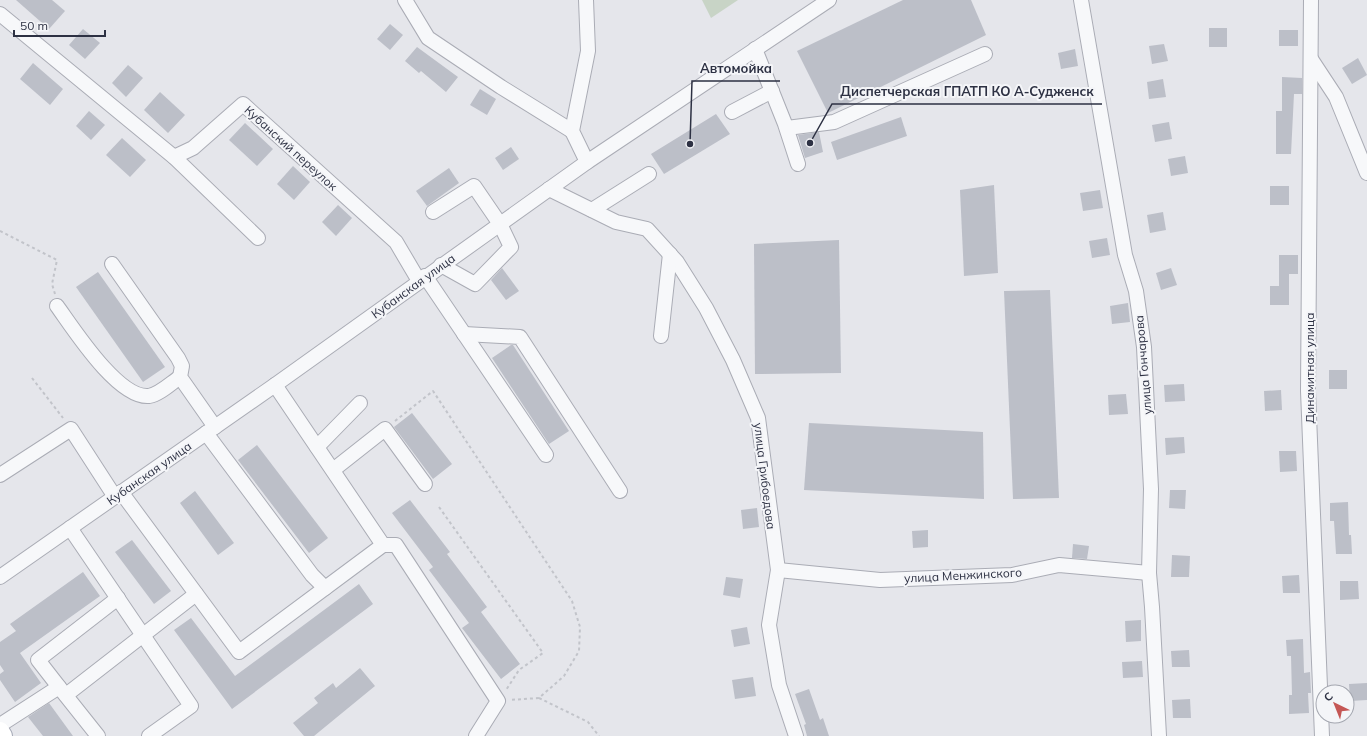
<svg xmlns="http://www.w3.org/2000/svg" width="1367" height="736" font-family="Mulish,sans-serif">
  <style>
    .green { fill: #c8d4c6 }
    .building { fill: #bcbfc8 }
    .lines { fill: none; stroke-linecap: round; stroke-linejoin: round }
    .minor-casing { stroke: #aaacb5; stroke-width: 16 }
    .major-casing { stroke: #a5a9b6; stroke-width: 20 }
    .path { stroke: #c2c4ca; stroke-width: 2; stroke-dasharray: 3 3; stroke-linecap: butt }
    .minor { stroke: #f7f8fa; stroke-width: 14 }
    .major { stroke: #fff; stroke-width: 18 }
    .labels { text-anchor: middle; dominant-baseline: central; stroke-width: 4; stroke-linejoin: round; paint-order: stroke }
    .street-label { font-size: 12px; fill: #2d3143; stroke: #f4f5f8 }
    .leader { fill: none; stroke: #2d3143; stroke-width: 1.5 }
    .callout-dot { fill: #2d3143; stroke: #f4f5f8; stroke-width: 1.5 }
    .callout-label { font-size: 13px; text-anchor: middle; font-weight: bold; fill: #2d3143; stroke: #f4f5f8; stroke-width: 4; stroke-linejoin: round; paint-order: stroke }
  </style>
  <rect width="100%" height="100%" fill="#e5e6eb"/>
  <polygon class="green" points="702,0 738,0 711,18"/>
  <g class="building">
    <polygon points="16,0 52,0 65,11 49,29"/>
    <polygon points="903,0 971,0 986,35 828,113 797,51"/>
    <polygon points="390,24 403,35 390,50 377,39"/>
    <rect x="1209" y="28" width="18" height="19"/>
    <polygon points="83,29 100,43 85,59 69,45"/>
    <rect x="1279" y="30" width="19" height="16"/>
    <polygon points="1164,44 1168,61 1152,64 1149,46"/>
    <polygon points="417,47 458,77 446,92 421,71 419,73 405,61"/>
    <polygon points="1075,49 1078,66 1061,69 1058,53"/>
    <polygon points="1358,58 1367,75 1352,84 1342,68"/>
    <polygon points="33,63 63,89 50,105 20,79"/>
    <polygon points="128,65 143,78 126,97 112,83"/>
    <polygon points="1282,77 1302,78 1302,94 1294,94 1291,154 1276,154 1276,111 1282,111"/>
    <polygon points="1163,79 1166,97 1149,99 1147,82"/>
    <polygon points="480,89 496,99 487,115 470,105"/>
    <polygon points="160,92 185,115 168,133 144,110"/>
    <polygon points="89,111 105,125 91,140 76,126"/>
    <polygon points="716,114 730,134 664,174 651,154"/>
    <polygon points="901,117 907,136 837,160 831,142"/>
    <polygon points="1169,122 1172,139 1155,142 1152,125"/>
    <polygon points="245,123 273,149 257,166 229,140"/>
    <polygon points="819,132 823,152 805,158 798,135"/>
    <polygon points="122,138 146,160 130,177 106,155"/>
    <polygon points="511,147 519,159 503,170 495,158"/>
    <polygon points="1185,156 1188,173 1171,176 1168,159"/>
    <polygon points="293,166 310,182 294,200 277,184"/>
    <polygon points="449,168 459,183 427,206 416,191"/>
    <polygon points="994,185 998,273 964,276 960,190"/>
    <rect x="1270" y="186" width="19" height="19"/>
    <polygon points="1100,190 1103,208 1083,211 1080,193"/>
    <polygon points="338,205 352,218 336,236 322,222"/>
    <polygon points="1163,212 1166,230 1150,233 1147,215"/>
    <polygon points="1107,238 1110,255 1092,258 1089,241"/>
    <polygon points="839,240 841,373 755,374 754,244"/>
    <polygon points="1279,255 1298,255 1298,274 1289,274 1289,305 1270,305 1270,286 1279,286"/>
    <polygon points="502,268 519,291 506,300 491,280"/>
    <polygon points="1171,268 1177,285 1161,290 1156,273"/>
    <polygon points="98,272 165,367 143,382 76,287"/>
    <polygon points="1050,290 1059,498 1013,499 1004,291"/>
    <polygon points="1128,303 1130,322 1112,324 1110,306"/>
    <polygon points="511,345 513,345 569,431 549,444 492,358"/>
    <rect x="1329" y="370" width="18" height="19"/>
    <polygon points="1184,384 1185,401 1165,402 1164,385"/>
    <polygon points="1281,390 1282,410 1265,411 1264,391"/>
    <polygon points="1126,394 1128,414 1109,415 1108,395"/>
    <polygon points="412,413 452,464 433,479 394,427"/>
    <polygon points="809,423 983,432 984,499 804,490"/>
    <polygon points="1184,437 1185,453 1166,455 1165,438"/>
    <polygon points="257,445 328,538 309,553 238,460"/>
    <polygon points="1279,451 1296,451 1297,471 1280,472"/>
    <polygon points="1170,490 1186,490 1185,509 1169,508"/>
    <polygon points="195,491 234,543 218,555 180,503"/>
    <polygon points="410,500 450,552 447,554 487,607 481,612 520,664 501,679 462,628 469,623 429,570 433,567 392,513"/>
    <polygon points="1348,502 1349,535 1351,535 1352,554 1336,554 1334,521 1330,521 1330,503"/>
    <polygon points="757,508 759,527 743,529 741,510"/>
    <polygon points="928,530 928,547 913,548 912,531"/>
    <polygon points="132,540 171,591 154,604 115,552"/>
    <polygon points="1073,544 1089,546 1087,559 1072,558"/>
    <polygon points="1172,555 1190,556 1189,577 1171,577"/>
    <polygon points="83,572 100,596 20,653 41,683 15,702 0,680 0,674 4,671 0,665 0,642 16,631 10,624"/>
    <polygon points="1299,575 1300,593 1283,593 1282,576"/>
    <polygon points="726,577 743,579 740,598 723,595"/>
    <polygon points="1340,581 1358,581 1359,599 1340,600"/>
    <polygon points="359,584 373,604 232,709 174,630 191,618 235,676"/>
    <polygon points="1141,620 1141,641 1126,642 1125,621"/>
    <polygon points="747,627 750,644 734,647 731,630"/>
    <polygon points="1303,639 1304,673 1310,672 1311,693 1308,693 1309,713 1289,714 1289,695 1292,695 1291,656 1287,656 1286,640"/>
    <polygon points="1189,650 1190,667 1172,667 1171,651"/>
    <polygon points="1142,661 1143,677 1123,678 1122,662"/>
    <polygon points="360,668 375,686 314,736 304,736 293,723 318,703 314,698 333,683 336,688"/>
    <polygon points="753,677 756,696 735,699 732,680"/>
    <polygon points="1367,683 1367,700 1350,701 1349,684"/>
    <polygon points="809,689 820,720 823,718 829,736 807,736 804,725 806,724 795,694"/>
    <polygon points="1190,699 1191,718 1173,718 1172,700"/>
    <polygon points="49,703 73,736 43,736 28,717"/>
  </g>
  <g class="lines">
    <g class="minor-casing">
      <g id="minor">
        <polyline points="405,0 428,38 501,87 572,131"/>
        <polyline points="586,0 588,51 572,131 587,162"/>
        <polyline points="1081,0 1125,255 1136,291 1144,347 1151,489 1149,573 1152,607 1159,736"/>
        <polyline points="1311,0 1308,391 1322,736"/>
        <polyline points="0,14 174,157 193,148 243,104 396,242 419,281"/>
        <polyline points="755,49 785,124 798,164"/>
        <polyline points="1311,59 1336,97 1367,173"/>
        <polyline points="732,112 772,91"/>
        <polyline points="787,128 834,122 985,54"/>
        <polyline points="174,157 258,238"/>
        <polyline points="549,189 616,222 647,229 677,262 706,308 733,360 758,418 778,570 769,625 779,685 796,736"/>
        <polyline points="592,210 649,174"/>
        <polyline points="433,212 474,186 500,224 511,247 475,284 441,265"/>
        <polyline points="112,264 178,358 182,366 180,377 215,427"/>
        <polyline points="425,276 546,455"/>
        <path d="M 57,306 C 73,328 118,399 149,396 C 160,394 171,383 180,377"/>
        <polyline points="464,334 520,337 620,491"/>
        <polyline points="661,336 670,254"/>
        <polyline points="275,385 383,545 396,545 498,701 476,736"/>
        <polyline points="206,433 312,575 325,588"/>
        <polyline points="317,447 360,403"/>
        <polyline points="333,470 385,429 425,484"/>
        <polyline points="0,475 71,429 115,497"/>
        <polyline points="121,492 239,652 383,545"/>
        <polyline points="70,528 191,706 149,736"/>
        <polyline points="778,570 880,580 1012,575 1059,565 1149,573"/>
        <polyline points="0,577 275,385 587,162 829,0"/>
        <polyline points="59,687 38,660 118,598"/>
        <polyline points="66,695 196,594"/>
        <polyline points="0,725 59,687 98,736"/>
      </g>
    </g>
    <g class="major-casing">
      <polyline id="major" points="0,731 3,736"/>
    </g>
    <g class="path">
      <polyline points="0,231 57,260 52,284 55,294"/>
      <polyline points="32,378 63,418"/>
      <polyline points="395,421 433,391 572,601 580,627 579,651 564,676 539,698 509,700"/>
      <polyline points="439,507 543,653 519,670 506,690"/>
      <polyline points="539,698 588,722 599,736"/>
    </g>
    <use href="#minor" class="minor"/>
    <use href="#major" class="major"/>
  </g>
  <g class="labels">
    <g class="street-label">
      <text transform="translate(291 148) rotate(42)">Кубанский переулок</text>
      <text transform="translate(413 286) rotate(-36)">Кубанская улица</text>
      <text transform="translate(1143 365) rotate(-95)">улица Гончарова</text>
      <text transform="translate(1309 368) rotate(-90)">Динамитная улица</text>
      <text transform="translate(149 473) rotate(-35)">Кубанская улица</text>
      <text transform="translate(765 476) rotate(83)">улица Грибоедова</text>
      <text transform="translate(963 575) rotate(-3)">улица Менжинского</text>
    </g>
  </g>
  <path class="leader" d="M690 144L692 81H780M810 143L832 104H1102"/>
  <g class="callout-dot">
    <circle cx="690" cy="144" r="4"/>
    <circle cx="810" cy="143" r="4"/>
  </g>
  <g class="callout-label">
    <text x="736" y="73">Автомойка</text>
    <text x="967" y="96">Диспетчерская ГПАТП КО А-Судженск</text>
  </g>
  <g transform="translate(1335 704) rotate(317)"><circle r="19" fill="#f4f5f8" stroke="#a4a7b0"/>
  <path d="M0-3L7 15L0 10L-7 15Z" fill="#c55755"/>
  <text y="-6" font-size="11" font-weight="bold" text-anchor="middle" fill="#2d3143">С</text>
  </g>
  <path d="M14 30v6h91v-6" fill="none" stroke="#2d3143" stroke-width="2"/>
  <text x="20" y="30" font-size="12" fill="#2d3143" stroke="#f4f5f8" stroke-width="3" paint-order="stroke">50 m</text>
</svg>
